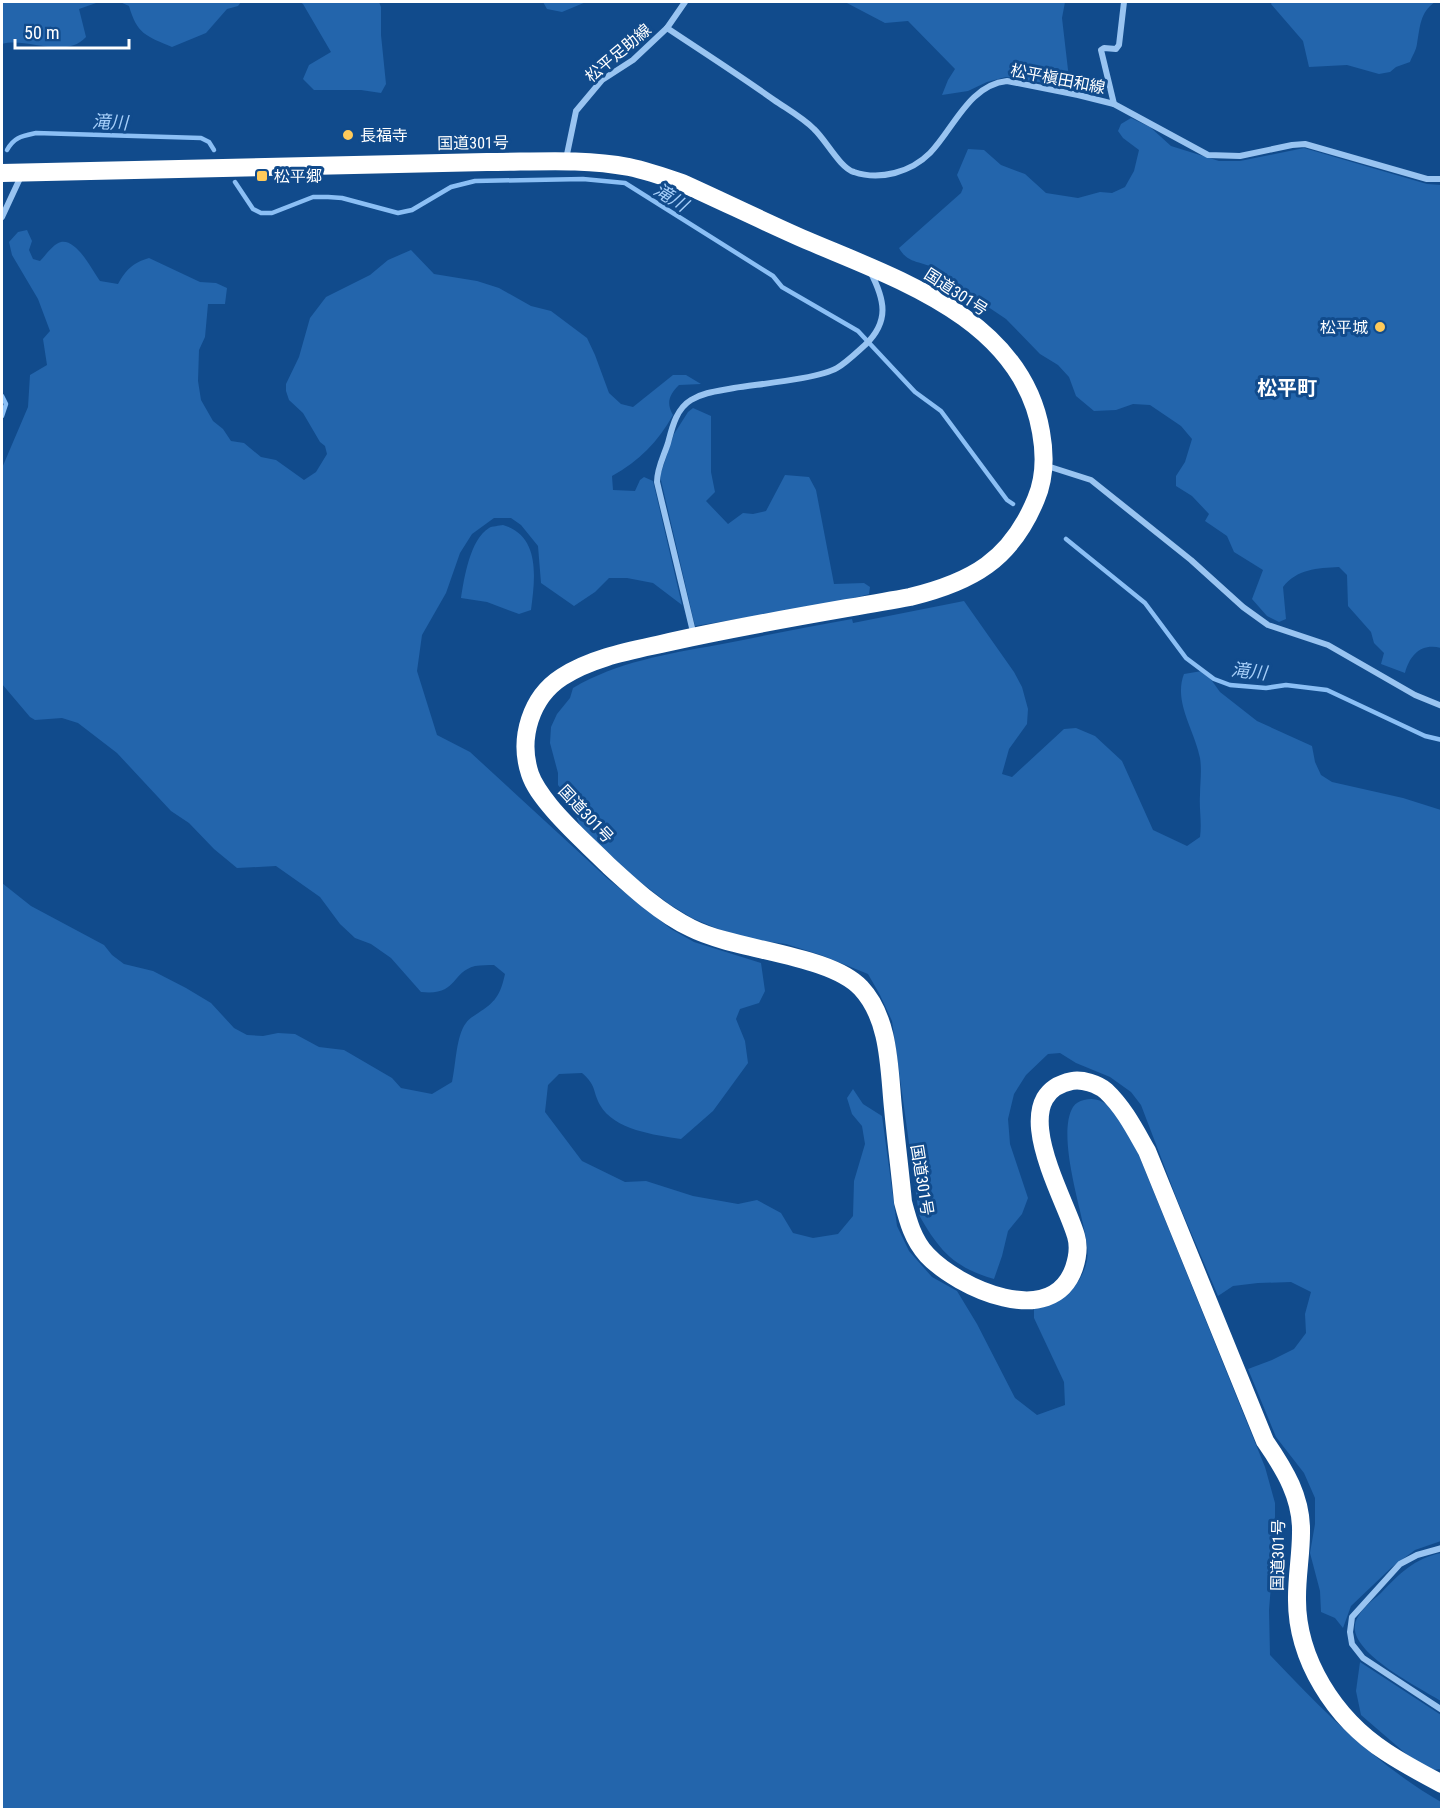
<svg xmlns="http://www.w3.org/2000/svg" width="1443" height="1811" font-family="'Roboto Condensed','Noto Sans JP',sans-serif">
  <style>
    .green { fill: #2365ac }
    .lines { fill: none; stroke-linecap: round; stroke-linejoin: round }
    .stream { stroke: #8bbff5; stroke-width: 4.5 }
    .street { stroke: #99c4f1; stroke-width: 6 }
    .highway { stroke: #fff; stroke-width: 18 }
    .poi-dot { fill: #ffca5a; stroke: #114b8c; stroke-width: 2 }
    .labels { text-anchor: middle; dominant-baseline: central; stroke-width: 6; stroke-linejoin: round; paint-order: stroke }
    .street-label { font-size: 16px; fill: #fff; stroke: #114b8c }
    .poi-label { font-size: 16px; fill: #fff; stroke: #114b8c; text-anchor: start }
    .water-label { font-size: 18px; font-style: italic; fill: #a5cef9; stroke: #114b8c }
    .quarter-label { font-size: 20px; font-weight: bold; fill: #fff; stroke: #114b8c }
  </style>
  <rect width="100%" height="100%" fill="#114b8c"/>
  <g class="green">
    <path d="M 2,2 L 99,2 L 79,9 L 86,37 C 65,60 27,37 2,44 Z"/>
    <path d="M 120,2 L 241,2 L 238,6 L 227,9 L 206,33 L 172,47 C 146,36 137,34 129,6 Z"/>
    <polygon points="300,2 379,2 381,7 381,35 386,84 381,93 361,90 314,90 303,79 309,65 331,52 303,4"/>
    <polygon points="543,2 586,2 562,12 547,9"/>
    <polygon points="845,2 1065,2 1062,18 1070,87 1006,77 987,82 968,91 942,95 948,80 955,69 908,21 885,23"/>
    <path d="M 1272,2 L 1435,2 C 1420,12 1420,27 1417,44 C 1416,51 1412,56 1410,62 L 1396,67 L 1390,72 L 1379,74 L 1347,65 L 1309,67 L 1303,41 L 1271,4 Z"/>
    <path d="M 1131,118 L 1150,127 L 1171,146 L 1219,161 L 1240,161 L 1304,148 L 1427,184 L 1441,185 L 1441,648 C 1422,643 1410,654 1405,673 L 1381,664 L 1384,653 L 1374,643 L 1371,632 L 1348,606 L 1347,575 L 1339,567 C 1317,568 1297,569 1283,587 L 1286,619 L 1279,622 L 1267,616 L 1252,599 L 1263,570 L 1234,552 L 1227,536 L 1205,521 L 1209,514 L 1192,496 L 1176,486 L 1176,476 L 1185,462 L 1192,439 L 1181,426 L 1150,405 L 1133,404 L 1116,410 L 1094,411 L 1076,396 L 1069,377 L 1058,365 L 1040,354 L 1006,319 L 939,274 C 927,258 910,268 899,248 L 961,193 L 963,188 L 957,175 L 968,149 L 984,150 L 1001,165 L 1025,174 L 1046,193 L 1078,198 L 1100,192 L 1112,193 L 1125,187 L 1134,171 L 1139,150 L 1123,138 L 1118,131 L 1121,124 Z"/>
    <path d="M 27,230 L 32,241 L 29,250 L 33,259 L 40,261 C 46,255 53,244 61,242 C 77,239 92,270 100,281 L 118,284 C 126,270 132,263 149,258 L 200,282 L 216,283 L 227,288 L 225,304 L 208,304 L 205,337 L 199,350 L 198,381 L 201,400 L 213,421 L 223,429 L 231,441 L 244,443 L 261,457 L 276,460 L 304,480 L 316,472 L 327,454 L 325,446 L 320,442 L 303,413 L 289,400 L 286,391 L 286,384 L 299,357 L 310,318 L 326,297 L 370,275 L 388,260 L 411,250 L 434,274 L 477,281 L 499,288 L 531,306 L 551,311 L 587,338 L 595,355 L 609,393 L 621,404 L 633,407 L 673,375 L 686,375 L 701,384 L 679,385 C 669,395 666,403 673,415 C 658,442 639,461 612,476 L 613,490 L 635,491 L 640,480 L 644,477 L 653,481 L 682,605 L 653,583 L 627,578 L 609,578 L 595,592 L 574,606 L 541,583 L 538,546 L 521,525 L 511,518 L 494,518 L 472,534 L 460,553 L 446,593 L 422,635 L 417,671 L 437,735 L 470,752 L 608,879 L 671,929 L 694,942 L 761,963 L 765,991 L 759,1003 L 740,1009 L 736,1019 L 745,1041 L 748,1063 L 713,1111 L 681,1139 C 655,1135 614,1130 600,1105 C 592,1090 597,1086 582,1073 L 559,1074 L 548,1085 L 545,1112 L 582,1161 L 625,1182 L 646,1181 L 693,1196 L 738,1204 L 757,1200 L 781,1213 L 793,1233 L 813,1238 L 838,1234 L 853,1216 L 854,1181 L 865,1144 L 862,1126 L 852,1114 L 847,1098 L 853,1089 L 863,1104 L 882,1116 L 897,1226 L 909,1251 L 932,1277 L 957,1291 L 977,1324 L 1015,1398 L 1037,1415 L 1065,1405 L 1064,1382 L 1034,1318 L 1034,1309 C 1060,1305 1082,1286 1087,1260 C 1089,1249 1085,1234 1083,1224 C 1077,1195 1058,1132 1073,1107 C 1076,1103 1079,1101 1084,1100 C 1113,1092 1127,1133 1138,1153 L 1265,1467 L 1275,1503 L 1275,1535 L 1269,1610 L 1270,1655 C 1322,1710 1375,1764 1441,1802 L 1441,1809 L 2,1809 L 2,883 L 31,906 L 104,945 L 112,955 L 124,964 L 153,971 L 186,988 L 211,1003 L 234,1028 L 247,1035 L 263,1036 L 278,1033 L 295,1034 L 319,1047 L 344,1050 L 392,1078 L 401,1088 L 432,1094 L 452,1082 C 456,1064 456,1036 466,1023 C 469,1018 476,1015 481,1011 C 497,1001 501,992 505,974 L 494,965 C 488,965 481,965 475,966 C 450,973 458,996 421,992 L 391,958 L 371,944 L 355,938 L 340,924 L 320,897 L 276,866 L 237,868 L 214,849 L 189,823 L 171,811 L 117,753 L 78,723 L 62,718 L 35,720 L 30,717 L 2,684 L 2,468 L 28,407 L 30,375 L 47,365 L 43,339 L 50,331 L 38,299 L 12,255 L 9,242 L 18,232 Z"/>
    <polygon points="693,408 711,416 711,472 715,492 706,501 728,524 743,513 753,514 766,511 785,475 809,477 816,490 834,584 864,583 870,587 869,594 844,601 695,626 660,476 674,434 688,412"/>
    <path d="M 503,525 C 541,536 535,579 531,610 L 519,614 L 487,602 L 461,598 C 464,579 470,539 489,528 C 492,526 499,526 503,525 Z"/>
    <path d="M 964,601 L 1014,672 L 1022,687 L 1028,709 L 1027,724 L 1009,749 L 1002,774 L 1012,777 L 1064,729 L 1076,728 L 1095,736 L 1122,761 L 1153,830 L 1187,846 L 1200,837 C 1202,823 1199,809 1200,795 C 1200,783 1202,771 1200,758 C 1195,731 1173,702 1184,674 L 1202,671 L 1207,674 L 1220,692 L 1257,721 L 1312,746 L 1315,762 L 1321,775 L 1332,782 L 1403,798 L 1441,810 L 1441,1541 L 1415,1550 L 1392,1567 L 1351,1606 L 1343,1628 L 1335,1618 L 1321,1612 L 1320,1591 L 1310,1553 L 1315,1524 L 1315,1498 L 1304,1473 L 1276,1437 L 1248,1369 L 1272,1360 L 1294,1349 L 1306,1333 L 1305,1314 L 1311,1292 L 1291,1282 L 1258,1283 L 1233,1286 L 1218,1296 L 1178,1202 L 1141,1105 L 1131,1092 L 1110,1077 L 1076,1063 L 1060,1053 L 1048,1054 L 1026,1075 L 1014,1094 L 1008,1119 L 1010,1144 L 1028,1198 L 1022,1214 L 1008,1231 L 1002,1256 L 994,1279 C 953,1267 939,1250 919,1215 L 892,1021 L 880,995 L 868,974 L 821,955 L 786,944 L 750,939 L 718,929 L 692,918 L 669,904 L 622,868 L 580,826 L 568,797 L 558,785 L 558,773 L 550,743 L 551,727 L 557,714 L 570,698 L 573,688 C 617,662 667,654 717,645 C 762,636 807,627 852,619 L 853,623 Z"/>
    <path d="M 1441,1553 L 1442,1553 L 1441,1701 C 1420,1688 1350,1653 1355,1625 C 1357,1612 1372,1601 1381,1593 C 1399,1574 1415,1558 1441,1553 Z"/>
    <polygon points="1360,1662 1441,1715 1440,1769 1426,1771 1361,1715 1356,1691"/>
  </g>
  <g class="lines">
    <g class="stream">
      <path d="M 7,150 C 14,137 22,136 36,133 L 201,138 L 209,142 L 214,150"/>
      <polyline points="235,182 253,209 261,213 272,213 313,197 328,197 342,198 398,213 412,210 451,187 475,181 583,179 625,183 773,276 782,287 858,331 915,392 941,411 1007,500 1013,504"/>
      <polyline points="2,396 6,404 2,416"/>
      <polyline points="1066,539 1145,603 1186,658 1214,679 1230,685 1266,688 1286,685 1327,690 1425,736 1442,740"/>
    </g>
    <g class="street">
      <path d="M 667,28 C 703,52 739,75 774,100 C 787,109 803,118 814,129 C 826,140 840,168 854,172 C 880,181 911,172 930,153 C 954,128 969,85 1007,81 L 1078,95 L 1114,104 L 1208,155 L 1240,156 L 1292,145 L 1305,144 L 1427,179 L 1442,179"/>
      <polyline points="1114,104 1101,50 1104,48 1116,49 1119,45 1124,2"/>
      <polyline points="566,159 576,111 602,80 633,60 667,28 685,2"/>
      <polyline points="2,217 22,174"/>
      <polyline points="1044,465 1091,480 1191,560 1243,607 1268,625 1328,645 1415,695 1442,706"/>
      <path d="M 694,636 L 657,482 C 657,468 664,456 668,443 C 672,428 676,409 691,400 C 704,392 719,391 734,388 C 758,384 818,379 837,368 C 847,362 856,353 865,345 C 890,321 885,300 870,271"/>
      <polyline points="1442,1548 1417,1555 1400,1564 1352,1617 1350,1632 1352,1644 1363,1658 1442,1710"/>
    </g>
    <path class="highway" d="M 2,173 L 487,162 C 534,162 583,158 629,167 C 648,171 665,177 682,183 C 724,202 765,222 806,240 C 897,279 1022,319 1041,432 C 1045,454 1045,478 1036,499 C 1011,560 972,582 910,597 C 827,612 743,625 661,644 C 629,651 591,658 562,677 C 531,697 518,738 530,774 C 534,786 542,796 550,806 C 568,828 588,845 608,865 C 633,888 660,913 691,928 C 736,951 829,954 861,988 C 890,1019 889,1069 893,1108 C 896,1140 900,1171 903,1202 C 908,1221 913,1240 927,1255 C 958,1288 1052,1331 1074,1268 C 1077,1259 1079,1246 1076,1236 C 1066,1199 1002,1095 1072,1081 C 1082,1079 1098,1084 1106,1091 C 1124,1108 1135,1130 1147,1151 L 1265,1441 C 1285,1470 1302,1498 1301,1533 C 1301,1554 1297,1575 1297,1597 C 1296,1659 1335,1719 1386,1752 C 1404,1764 1423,1774 1442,1784"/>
  </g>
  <g class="poi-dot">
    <circle cx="348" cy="135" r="6"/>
    <rect x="256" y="170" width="12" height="12" rx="3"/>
    <circle cx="1380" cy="327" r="6"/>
  </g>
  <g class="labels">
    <g class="street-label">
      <text transform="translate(618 53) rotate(-40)">松平足助線</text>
      <text transform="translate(1058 79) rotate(11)">松平槇田和線</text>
      <text transform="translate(473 143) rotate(-1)">国道301号</text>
      <text transform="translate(956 292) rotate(33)">国道301号</text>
      <text transform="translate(586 814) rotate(47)">国道301号</text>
      <text transform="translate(922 1180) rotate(81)">国道301号</text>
      <text transform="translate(1278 1555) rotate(-89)">国道301号</text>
    </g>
    <g class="poi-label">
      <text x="360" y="135">長福寺</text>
      <text x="274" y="176">松平郷</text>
      <text x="1368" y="327" text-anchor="end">松平城</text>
    </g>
    <g class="water-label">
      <text transform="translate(110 122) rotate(2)">滝川</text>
      <text transform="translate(671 197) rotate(32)">滝川</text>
      <text transform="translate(1249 671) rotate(6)">滝川</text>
    </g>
    <g class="quarter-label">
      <text x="1287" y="388">松平町</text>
    </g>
  </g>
  <rect width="1443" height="1811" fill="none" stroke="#ffffff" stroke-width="6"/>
  <path d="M15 39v9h114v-9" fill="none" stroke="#ffffff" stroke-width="3"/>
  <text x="24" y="39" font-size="18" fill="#ffffff" stroke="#114b8c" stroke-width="4.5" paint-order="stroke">50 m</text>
</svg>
